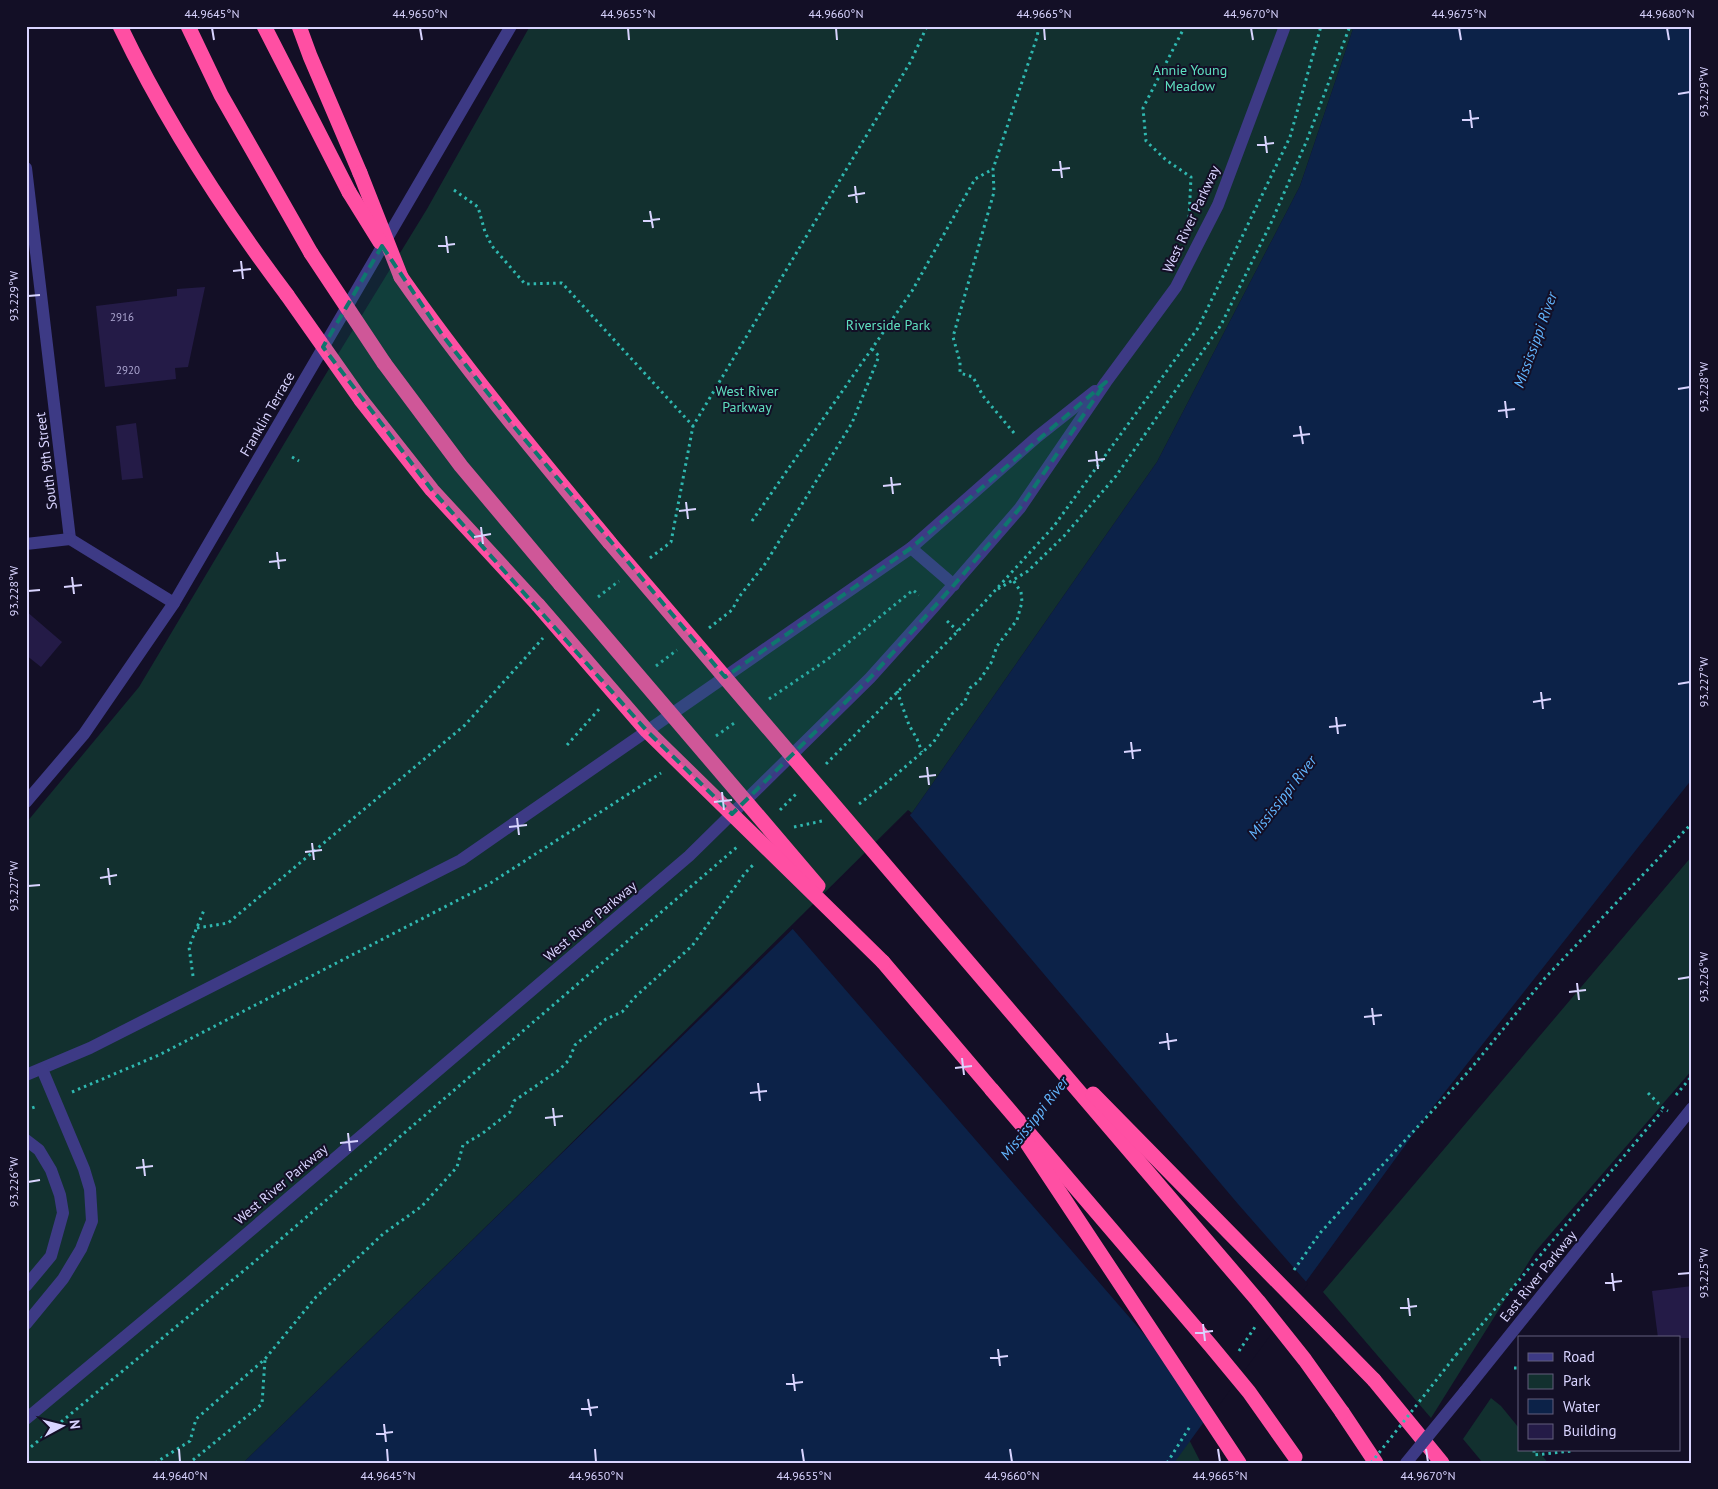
<svg xmlns="http://www.w3.org/2000/svg" width="1718" height="1489" font-family="'PT Sans',sans-serif">
  <style>
    .green { fill: #12302f }
    .water { fill: #0c2248 }
    .pier { fill: #130f26 }
    .building { fill: #241b47 }
    .lines { fill: none; stroke-linecap: round; stroke-linejoin: round }
    .path { stroke: #2fb8b0; stroke-width: 3; stroke-dasharray: 2.5 4; stroke-linecap: butt }
    .minor { stroke: #3d3a85; stroke-width: 12 }
    .highway { stroke: #ff4fa3; stroke-width: 15 }
    .path-bridge { stroke: #2fb8b0; stroke-width: 3; stroke-dasharray: 2.5 4; stroke-linecap: butt }
    .minor-bridge { stroke: #3d3a85; stroke-width: 12 }
    .highway-bridge { stroke: #ff4fa3; stroke-width: 15 }
    .marked { fill: #0f766e; fill-opacity: 0.2; stroke: #0f766e; stroke-width: 4; stroke-dasharray: 10 6; stroke-linejoin: round }
    .ticks { fill: none; stroke: #d9d4ff; stroke-width: 2 }
    .labels { text-anchor: middle; dominant-baseline: central; stroke-width: 4; stroke-linejoin: round; paint-order: stroke }
    .number-label { font-size: 11px; fill: #aca6d1 }
    .park-label { font-size: 14px; fill: #5fe0c0; stroke: #130f26 }
    .street-label { font-size: 14px; fill: #d9d4ff; stroke: #130f26 }
    .water-label { font-size: 15px; font-style: italic; fill: #62b6ff; stroke: #130f26 }
    .neatline { fill: none; stroke: #d9d4ff; stroke-width: 2 }
    .ticks-label { font-size: 12px; text-anchor: middle; fill: #d9d4ff }
  </style>
  <rect width="100%" height="100%" fill="#130f26"/>
  <g class="green">
    <polygon points="530,26 1354,26 1300,186 1157,462 912,813 908,810 533,1181 243,1463 26,1463 26,823 139,687 321,382 427,209"/>
    <polygon points="1692,856 1692,1070 1535,1252 1431,1418 1323,1292"/>
    <polygon points="1491,1398 1501,1406 1519,1428 1519,1450 1538,1450 1548,1463 1483,1463 1463,1439"/>
    <polygon points="1177,1416 1201,1463 1150,1463"/>
  </g>
  <polygon class="water" points="1354,26 1692,26 1692,779 1433,1107 1174,1463 243,1463 912,813 1157,462 1300,186"/>
  <polygon class="pier" points="908,813 1238,1204 1308,1284 1206,1423 1156,1348 791,927"/>
  <g class="building">
    <polygon points="205,287 188,367 175,368 176,379 105,387 96,306 177,296 177,289"/>
    <polygon points="136,423 143,478 122,480 116,426"/>
    <polygon points="26,611 62,642 41,667 26,655"/>
    <polygon points="1692,1286 1692,1338 1658,1338 1652,1291"/>
  </g>
  <g class="lines">
    <g class="path">
      <polyline points="1185,26 1143,108 1146,141 1166,160 1191,177 1189,218"/>
      <polyline points="454,190 478,207 485,232 492,246 525,284 562,283 693,426 911,61 927,26"/>
      <polyline points="1014,433 983,396 973,377 960,373 960,362 953,337 994,192 993,169 1037,37 1039,26"/>
      <polyline points="292,457 299,461"/>
      <polyline points="752,521 912,291 975,179 993,169"/>
      <polyline points="650,558 671,542 693,426"/>
      <polyline points="998,589 1028,571 1064,536 1116,476 1221,325 1271,223 1307,140 1350,26"/>
      <polyline points="598,597 619,581"/>
      <polyline points="947,621 958,631"/>
      <polyline points="709,628 732,610 739,597 765,564 852,423 879,356 872,349"/>
      <polyline points="656,666 677,650"/>
      <polyline points="897,691 909,725 917,739 922,752"/>
      <polyline points="769,699 828,659 913,590 919,595"/>
      <polyline points="716,736 737,721"/>
      <polyline points="567,745 601,707"/>
      <polyline points="826,764 958,631 1054,526 1198,328 1290,137 1321,26"/>
      <polyline points="859,804 884,785 933,743 952,714 965,701 970,688 979,681 991,663 997,646 1017,620 1022,602 1021,592 1013,580"/>
      <polyline points="780,810 798,792"/>
      <polyline points="794,827 822,821"/>
      <polyline points="197,928 228,923 465,725 543,638"/>
      <polyline points="193,976 189,947 204,910"/>
      <polyline points="72,1092 159,1055 489,884 661,773"/>
      <polyline points="1648,1093 1664,1109 1668,1111"/>
      <polyline points="1676,1095 1692,1076"/>
      <polyline points="26,1110 38,1106"/>
      <polyline points="1294,1270 1320,1233 1468,1072 1545,978 1692,823"/>
      <polyline points="1239,1351 1255,1327"/>
      <polyline points="1456,1355 1662,1111"/>
      <polyline points="1514,1368 1519,1368"/>
      <polyline points="1534,1450 1534,1455 1572,1451"/>
      <polyline points="26,1451 253,1263 737,847"/>
      <polyline points="193,1460 262,1404 265,1359"/>
      <polyline points="155,1463 190,1441 196,1419 265,1359 316,1297 383,1234 422,1206 457,1167 463,1145 483,1133 510,1112 514,1101 559,1070 569,1060 575,1045 606,1019 622,1012 636,996 692,946 745,873 754,864"/>
      <polyline points="1167,1463 1191,1425"/>
    </g>
    <g class="minor">
      <polyline points="26,168 70,539"/>
      <polyline points="70,539 174,603"/>
      <polyline points="26,544 70,539"/>
      <polyline points="911,548 954,585"/>
      <polyline points="26,802 84,734 174,603 511,26"/>
      <polyline points="26,1075 90,1048 461,860 911,548 1037,437 1095,391"/>
      <polyline points="26,1140 39,1150 51,1170 60,1195 63,1213 51,1256 26,1286"/>
      <polyline points="26,1324 63,1279 81,1249 92,1221 90,1189 84,1169 42,1069"/>
      <polyline points="1465,1391 1692,1108"/>
      <polyline points="26,1419 189,1283 689,856 870,678 933,608 1020,508 1106,382 1176,287 1218,205 1285,26"/>
    </g>
    <g class="highway">
      <path d="M 120,26 C 166,122 223,210 287,295"/>
      <polyline points="188,26 221,95 311,253"/>
      <polyline points="264,26 349,192"/>
      <polyline points="299,26 310,56 360,173"/>
      <path d="M 401,277 C 466,370 538,456 610,543"/>
      <polyline points="384,363 461,466 561,585"/>
      <polyline points="361,400 432,490 538,605"/>
      <polyline points="883,962 992,1090"/>
      <polyline points="1374,1380 1442,1463"/>
      <polyline points="1342,1412 1376,1463"/>
    </g>
    <polyline class="path-bridge" points="1371,1463 1456,1355"/>
    <polyline class="minor-bridge" points="1406,1463 1465,1391"/>
    <g class="highway-bridge">
      <polyline points="360,173 401,277"/>
      <polyline points="349,192 380,242"/>
      <polyline points="311,253 384,363"/>
      <polyline points="287,295 361,400"/>
      <polyline points="610,543 1258,1301 1305,1360 1342,1412"/>
      <polyline points="561,585 818,886"/>
      <polyline points="538,605 647,731 883,962"/>
      <polyline points="992,1090 1211,1346 1249,1392 1295,1457"/>
      <polyline points="1093,1094 1374,1380"/>
      <polyline points="1027,1143 1239,1463"/>
    </g>
  </g>
  <path class="marked" d="M 382,246 L 443,336 L 516,429 L 725,677 L 911,548 L 1106,382 L 1020,508 L 954,585 L 870,678 L 732,814 L 647,731 L 432,490 L 323,347 Z"/>
  <path class="ticks" d="M 212,28 L 214,40M 420,28 L 422,40M 628,28 L 629,40M 836,28 L 837,40M 1044,28 L 1045,40M 1251,28 L 1253,40M 1459,28 L 1461,40M 1667,28 L 1669,40M 1678,94 L 1690,92M 1470,110 L 1472,128M 1462,120 L 1479,118M 1265,136 L 1267,153M 1257,145 L 1274,143M 1060,161 L 1062,178M 1052,170 L 1070,168M 855,186 L 857,203M 848,196 L 865,193M 650,211 L 653,228M 643,221 L 660,219M 446,236 L 448,253M 438,246 L 455,244M 241,261 L 243,279M 233,271 L 251,269M 28,296 L 40,295M 1678,389 L 1690,387M 1505,401 L 1507,418M 1498,411 L 1515,409M 1300,426 L 1303,444M 1293,436 L 1310,434M 1096,451 L 1098,469M 1088,461 L 1105,459M 891,477 L 893,494M 883,486 L 901,484M 686,502 L 688,519M 679,511 L 696,509M 481,527 L 483,544M 474,537 L 491,534M 277,552 L 279,569M 269,562 L 286,560M 72,577 L 74,594M 64,587 L 82,585M 28,591 L 40,590M 1678,684 L 1690,682M 1541,692 L 1543,709M 1533,702 L 1551,699M 1336,717 L 1338,734M 1329,727 L 1346,725M 1131,742 L 1133,759M 1124,752 L 1141,750M 927,767 L 929,785M 919,777 L 936,775M 722,792 L 724,810M 714,802 L 732,800M 517,818 L 519,835M 509,827 L 527,825M 312,843 L 314,860M 305,852 L 322,850M 108,868 L 110,885M 100,878 L 117,875M 28,886 L 40,885M 1678,979 L 1690,977M 1577,983 L 1579,1000M 1569,992 L 1586,990M 1372,1008 L 1374,1025M 1364,1017 L 1382,1015M 1167,1033 L 1169,1050M 1159,1043 L 1177,1040M 962,1058 L 964,1075M 955,1068 L 972,1066M 758,1083 L 760,1101M 750,1093 L 767,1091M 553,1108 L 555,1126M 545,1118 L 563,1116M 348,1133 L 350,1151M 340,1143 L 358,1141M 143,1159 L 145,1176M 136,1168 L 153,1166M 28,1182 L 40,1180M 1612,1273 L 1614,1291M 1678,1274 L 1690,1273M 1605,1283 L 1622,1281M 1408,1298 L 1410,1316M 1400,1308 L 1417,1306M 1203,1324 L 1205,1341M 1195,1333 L 1213,1331M 998,1349 L 1000,1366M 990,1358 L 1008,1356M 793,1374 L 795,1391M 786,1384 L 803,1382M 588,1399 L 591,1416M 581,1409 L 598,1407M 384,1424 L 386,1442M 376,1434 L 393,1432M 179,1449 L 180,1462M 387,1449 L 388,1462M 595,1449 L 596,1462M 802,1449 L 804,1462M 1010,1449 L 1012,1462M 1218,1449 L 1220,1462M 1426,1449 L 1428,1462"/>
  <g class="labels">
    <g class="number-label">
      <text x="122" y="317">2916</text>
      <text x="128" y="370">2920</text>
    </g>
    <g class="park-label">
      <text x="1190" y="70">Annie Young<tspan x="1190" dy="16">Meadow</tspan></text>
      <text x="888" y="325">Riverside Park</text>
      <text x="747" y="391">West River<tspan x="747" dy="16">Parkway</tspan></text>
    </g>
    <g class="street-label">
      <text transform="translate(1191 219) rotate(-65)">West River Parkway</text>
      <text transform="translate(267 414) rotate(-60)">Franklin Terrace</text>
      <text transform="translate(46 461) rotate(-97)">South 9th Street</text>
      <text transform="translate(590 921) rotate(-40)">West River Parkway</text>
      <text transform="translate(281 1184) rotate(-40)">West River Parkway</text>
      <text transform="translate(1538 1276) rotate(-51)">East River Parkway</text>
    </g>
    <g class="water-label">
      <text transform="translate(1535 340) rotate(-70)">Mississippi River</text>
      <text transform="translate(1282 797) rotate(-52)">Mississippi River</text>
      <text transform="translate(1034 1118) rotate(-52)">Mississippi River</text>
    </g>
  </g>
  <rect width="1718" height="1489" fill="none" stroke="#130f26" stroke-width="55"/>
  <rect x="1518" y="1336" width="162" height="115" fill="#130f26" stroke="#625e7d"/>
  <rect x="1528" y="1353" width="25" height="8" fill="#3d3a85" stroke="#625e7d"/>
  <text x="1563" y="1362" font-size="15" fill="#d9d4ff">Road</text>
  <rect x="1528" y="1374" width="25" height="15" fill="#12302f" stroke="#625e7d"/>
  <text x="1563" y="1386" font-size="15" fill="#d9d4ff">Park</text>
  <rect x="1528" y="1399" width="25" height="15" fill="#0c2248" stroke="#625e7d"/>
  <text x="1563" y="1412" font-size="15" fill="#d9d4ff">Water</text>
  <rect x="1528" y="1424" width="25" height="15" fill="#241b47" stroke="#625e7d"/>
  <text x="1563" y="1436" font-size="15" fill="#d9d4ff">Building</text>
  <g transform="translate(62 1426) rotate(83)" stroke="#130f26" stroke-width="4" paint-order="stroke">
  <path d="M0-4L9 19L0 12L-9 19Z" fill="#d9d4ff"/>
  <text y="-8" font-size="14" font-weight="bold" text-anchor="middle" fill="#d9d4ff">N</text>
  </g>
  <rect x="28" y="28" width="1662" height="1434" class="neatline"/>
  <g class="ticks-label">
    <text x="212" y="18">44.9645°N</text>
    <text x="420" y="18">44.9650°N</text>
    <text x="628" y="18">44.9655°N</text>
    <text x="836" y="18">44.9660°N</text>
    <text x="1044" y="18">44.9665°N</text>
    <text x="1251" y="18">44.9670°N</text>
    <text x="1459" y="18">44.9675°N</text>
    <text x="1667" y="18">44.9680°N</text>
    <text transform="translate(1704 92) rotate(-90)" y="4">93.229°W</text>
    <text transform="translate(14 296) rotate(-90)" y="4">93.229°W</text>
    <text transform="translate(1704 387) rotate(-90)" y="4">93.228°W</text>
    <text transform="translate(14 591) rotate(-90)" y="4">93.228°W</text>
    <text transform="translate(1704 682) rotate(-90)" y="4">93.227°W</text>
    <text transform="translate(14 886) rotate(-90)" y="4">93.227°W</text>
    <text transform="translate(1704 977) rotate(-90)" y="4">93.226°W</text>
    <text transform="translate(14 1182) rotate(-90)" y="4">93.226°W</text>
    <text transform="translate(1704 1273) rotate(-90)" y="4">93.225°W</text>
    <text x="180" y="1480">44.9640°N</text>
    <text x="388" y="1480">44.9645°N</text>
    <text x="596" y="1480">44.9650°N</text>
    <text x="804" y="1480">44.9655°N</text>
    <text x="1012" y="1480">44.9660°N</text>
    <text x="1220" y="1480">44.9665°N</text>
    <text x="1428" y="1480">44.9670°N</text>
  </g>
</svg>
